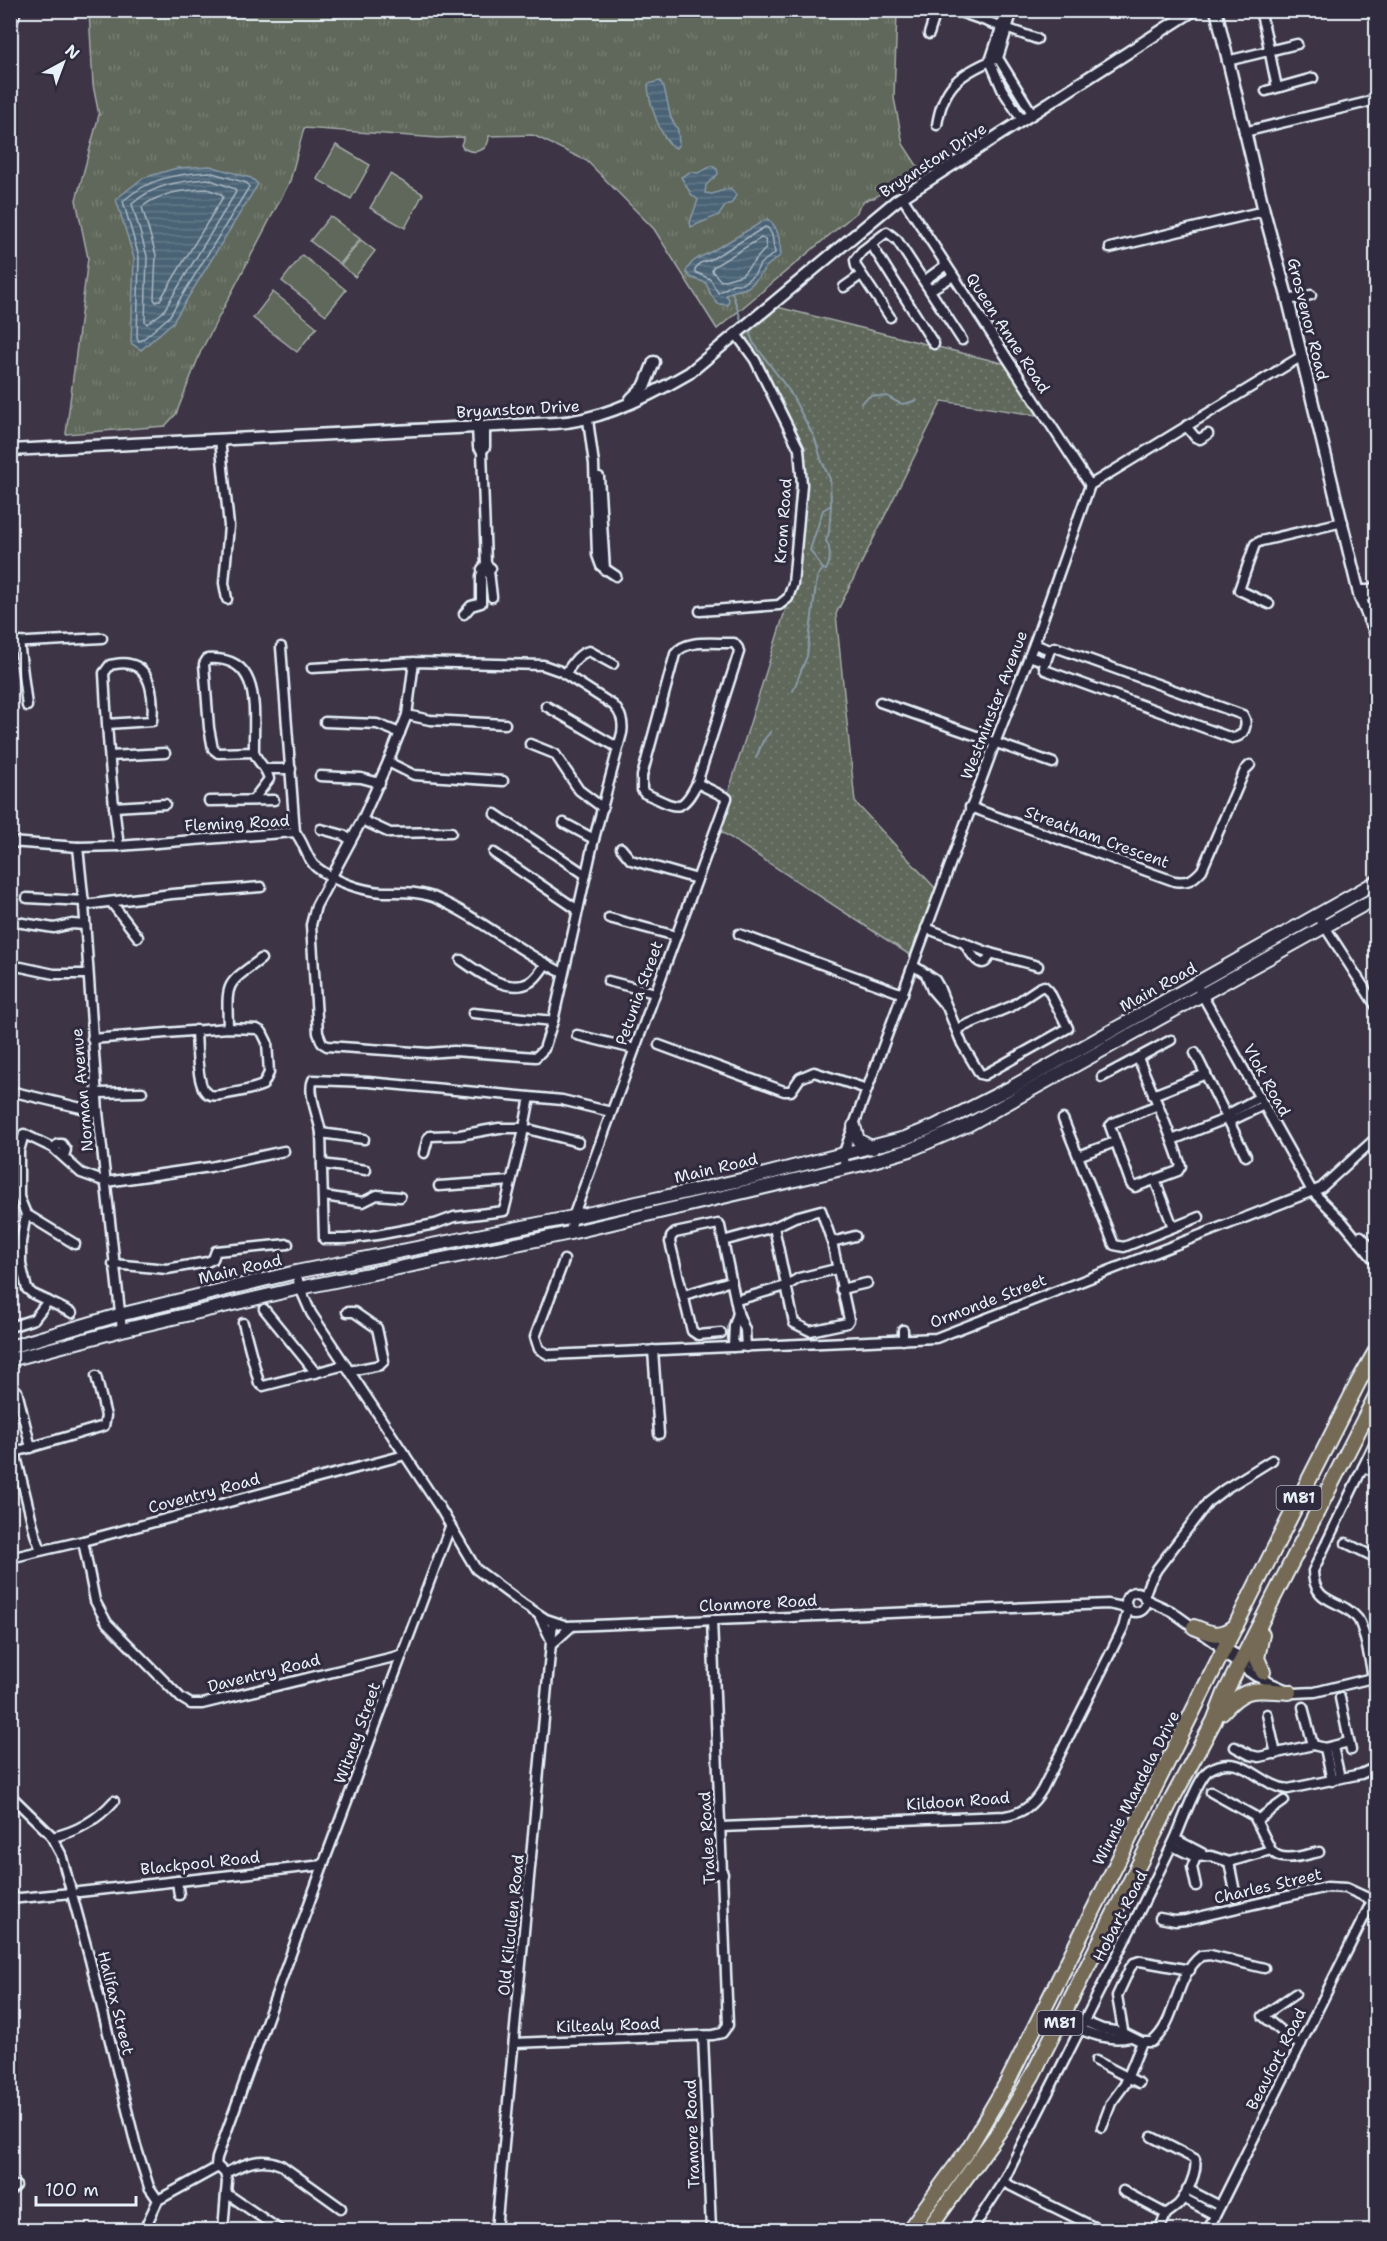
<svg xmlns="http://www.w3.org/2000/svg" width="1387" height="2241" font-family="'Shantell Sans',sans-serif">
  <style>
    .grass { fill: url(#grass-tufts); stroke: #a4aca9; stroke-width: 1.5 }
    .park { fill: url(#park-dots); stroke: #a4aca9; stroke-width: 1.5 }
    .garden { fill: #5f675a; stroke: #a4aca9; stroke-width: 1.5 }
    .water { fill: url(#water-rules); stroke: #899ba9; stroke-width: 1.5 }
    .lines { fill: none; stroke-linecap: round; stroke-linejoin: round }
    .shore { stroke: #a9b8c3; stroke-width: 1.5 }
    .stream { stroke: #899ba9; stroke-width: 2 }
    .minor-casing { stroke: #e8f1f8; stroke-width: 13 }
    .tertiary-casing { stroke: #e8f1f8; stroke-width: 15 }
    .secondary-casing { stroke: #e8f1f8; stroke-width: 16 }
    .primary-casing { stroke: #e8f1f8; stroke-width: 18 }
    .minor { stroke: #2f2a3d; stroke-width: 8 }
    .tertiary { stroke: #2f2a3d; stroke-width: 10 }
    .secondary { stroke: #2f2a3d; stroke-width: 12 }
    .primary { stroke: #756b55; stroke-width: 14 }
    .labels { text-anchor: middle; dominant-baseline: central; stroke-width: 6; stroke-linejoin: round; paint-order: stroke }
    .shield { fill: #2f2a3d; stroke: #b0b5c0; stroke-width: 1.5 }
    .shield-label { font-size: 15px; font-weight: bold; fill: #e8f1f8 }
    .street-label { font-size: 16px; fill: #e8f1f8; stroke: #2f2a3d }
  </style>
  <defs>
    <pattern id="grass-tufts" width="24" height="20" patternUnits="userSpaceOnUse" patternTransform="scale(1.5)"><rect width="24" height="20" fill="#5f675a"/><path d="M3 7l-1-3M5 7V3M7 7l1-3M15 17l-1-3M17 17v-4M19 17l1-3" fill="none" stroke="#767d72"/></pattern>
    <pattern id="park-dots" width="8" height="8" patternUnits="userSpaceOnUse" patternTransform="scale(1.5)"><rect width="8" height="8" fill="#5f675a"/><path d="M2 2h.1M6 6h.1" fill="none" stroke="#767d72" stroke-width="1.8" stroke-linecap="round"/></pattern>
    <pattern id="water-rules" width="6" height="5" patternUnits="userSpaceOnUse" patternTransform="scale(1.5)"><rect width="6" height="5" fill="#4a6274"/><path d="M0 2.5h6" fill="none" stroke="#647989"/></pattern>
  </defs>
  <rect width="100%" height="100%" fill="#3d3445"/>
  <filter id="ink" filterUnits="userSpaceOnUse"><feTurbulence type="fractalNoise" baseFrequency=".0167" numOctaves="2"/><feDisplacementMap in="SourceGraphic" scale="12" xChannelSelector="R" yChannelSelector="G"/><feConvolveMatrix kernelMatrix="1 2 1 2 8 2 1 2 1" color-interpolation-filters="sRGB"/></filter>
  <g filter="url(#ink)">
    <path class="grass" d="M 89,11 L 897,11 L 894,98 L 903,144 L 918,167 L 874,198 C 866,198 859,204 857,212 L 717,329 L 654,229 L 587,161 L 533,135 L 489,136 C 489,151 475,155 463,148 L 461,145 L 464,137 L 438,138 L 304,128 L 290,181 L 201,351 L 176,414 L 165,426 L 66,434 L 88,258 L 76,200 L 99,115 L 93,85 Z"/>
    <polygon class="park" points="773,306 1010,365 1043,416 942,401 836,614 855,802 936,889 910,955 717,829 789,598 798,445 737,336"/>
    <g class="garden">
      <polygon points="336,145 370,165 351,199 317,179"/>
      <polygon points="390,174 423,194 405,228 370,208"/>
      <polygon points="330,216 360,239 340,264 310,241"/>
      <polygon points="361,240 375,251 355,277 341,265"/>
      <polygon points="302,255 346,290 326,315 282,281"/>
      <polygon points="273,292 317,327 297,352 253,318"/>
    </g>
    <g class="water">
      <path d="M 660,81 L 664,87 L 671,118 L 678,130 L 679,144 L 676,148 C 661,143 648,99 648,84 Z"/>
      <polygon points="210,166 251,178 258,184 173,322 141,350 131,343 134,258 116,199 143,178 177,168"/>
      <polygon points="712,166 717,169 718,174 706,185 705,193 712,194 730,188 736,195 732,203 726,205 719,215 691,227 690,222 698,200 691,194 681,177 690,172 698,173"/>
      <path d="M 767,219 C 779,226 780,242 781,255 C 777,259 771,262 766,267 C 760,274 757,281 748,287 C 740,292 733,289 726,295 L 729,299 L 728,305 L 718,304 L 711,295 L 706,283 L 690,277 L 686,272 C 690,262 697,258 707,254 Z"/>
    </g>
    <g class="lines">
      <g class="shore">
        <path d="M 209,172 L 247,183 L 249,187 L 169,317 L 142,340 L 139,341 L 137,338 L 139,257 L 123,201 C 149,178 175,174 209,172 Z"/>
        <path d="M 208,179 L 235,189 L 236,192 L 163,312 L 147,324 L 145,321 L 147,256 L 132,204 C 154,184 180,181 208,179 Z"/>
        <path d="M 207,189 L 221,194 L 223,197 L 160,300 L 156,302 L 154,299 L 156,255 L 142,207 C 160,192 185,190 207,189 Z"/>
        <polygon points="765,227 768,228 772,235 775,253 760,264 755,274 746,281 742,284 733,284 718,293 710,279 695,272 695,269 700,263 710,260"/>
        <polygon points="761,238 765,239 766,248 742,275 721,281 712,271 713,267"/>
      </g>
      <g class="stream">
        <polyline points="732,292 742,323"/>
        <polyline points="749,331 753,342 790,392 815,439 822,462 830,479 831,505 823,510 810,550 823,569 817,577 807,656 793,691"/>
        <path d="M 861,403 C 877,389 870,399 887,396 C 902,405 901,406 917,400"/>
        <path d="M 823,569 L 826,570 C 831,562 831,548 826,541 L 829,532 L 831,505"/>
        <polyline points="756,758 763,741 771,731"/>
      </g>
      <g class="minor-casing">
        <g id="minor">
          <polyline points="954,10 1037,39"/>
          <polyline points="1007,10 990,61 1002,89 1022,120"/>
          <polyline points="1013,10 998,58 1032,113"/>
          <path d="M 1260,12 C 1268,37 1271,62 1277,87"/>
          <polyline points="10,31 16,10"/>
          <polyline points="929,34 935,15 941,10"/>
          <polyline points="1227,61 1297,44"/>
          <polyline points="1266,91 1313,78"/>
          <path d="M 937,125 C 943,86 959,74 995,59"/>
          <polyline points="1244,132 1376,100"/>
          <polyline points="902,197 1090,485"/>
          <polyline points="871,244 934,344"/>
          <polyline points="1110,248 1264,211"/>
          <polyline points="924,281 946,265"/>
          <polyline points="844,287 861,275"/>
          <polyline points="930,290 953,276"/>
          <polyline points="1288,300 1311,295"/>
          <polyline points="890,317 856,266 855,260 862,251 887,232 897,240 962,340"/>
          <polyline points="588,420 594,464 597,555 601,566 616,576"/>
          <polyline points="477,426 478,447 482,451 486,564 491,568 487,572 482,569 486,564"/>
          <polyline points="1186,426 1195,437 1200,439 1208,434"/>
          <polyline points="220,439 229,526 224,583 227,599"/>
          <polyline points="482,451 485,447 485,426"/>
          <polyline points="599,477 605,570"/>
          <polyline points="489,571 492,597"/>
          <polyline points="1358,590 1369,590 1376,586"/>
          <polyline points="1360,598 1376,594"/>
          <polyline points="1269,604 1239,590 1255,544 1261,541 1343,522"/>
          <polyline points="700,611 779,605 788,598 793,584 802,485 799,449 755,360 736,334"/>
          <polyline points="464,614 471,606 481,603 481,576 483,571"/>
          <polyline points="19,642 27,706"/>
          <polyline points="10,643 102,638"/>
          <path d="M 734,643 L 738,648 L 739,652 L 697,783 C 680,817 675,806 644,793 L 642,790 L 642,776 L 675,654 C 686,638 716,644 734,643 Z"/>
          <path d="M 1034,644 L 1050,650 L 1055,647 L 1243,715 C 1249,725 1244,737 1232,738 L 1045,670 L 1044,667 L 1050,650"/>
          <polyline points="281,647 295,832"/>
          <polyline points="1029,656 1046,662"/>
          <path d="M 312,668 L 414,662 L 543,665 L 560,671 L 613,705 C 621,713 624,721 622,733 L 594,839 L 553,1021 L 544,1049 L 536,1057 L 454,1051 L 428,1053 L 327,1046 L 322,1043 L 318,1033 L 311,925 L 316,906 L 362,820 L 388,762 L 407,715 L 414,662"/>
          <path d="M 565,674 C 572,665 577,654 589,651 L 613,664"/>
          <polyline points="880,702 1053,763"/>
          <polyline points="546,706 617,747"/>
          <polyline points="407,715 430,720 505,724"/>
          <polyline points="325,722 377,724 400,733"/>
          <path d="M 107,724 L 152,721 C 154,702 153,668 129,664 C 123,662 116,664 110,665 L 104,673 C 107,731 111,789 119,846"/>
          <polyline points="530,744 555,754 579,790 603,808"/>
          <polyline points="110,756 165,753"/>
          <polyline points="388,762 414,775 503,781"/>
          <polyline points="267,769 291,769"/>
          <polyline points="320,776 361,778 380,783"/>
          <path d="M 253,800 L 269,779 C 266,766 258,764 254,752 C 253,713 264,655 207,659 L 204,664 L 209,728 L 213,749 L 218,753 L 254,752"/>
          <polyline points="209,801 274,800"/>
          <polyline points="114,807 165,804"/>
          <path d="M 970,807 L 1174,881 C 1188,883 1193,880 1202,870 L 1245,770 L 1250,765"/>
          <polyline points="495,814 586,875"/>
          <polyline points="362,820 390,833 451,832"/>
          <polyline points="564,823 594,839"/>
          <polyline points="321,829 343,835 351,840"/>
          <path d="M 295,832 C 304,842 307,860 316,867 C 334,881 361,891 383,892 C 401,892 416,891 433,897 C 479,917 518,951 563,973"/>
          <polyline points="10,842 78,847 119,846 295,832"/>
          <polyline points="78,847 84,905 98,1112 122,1330"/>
          <polyline points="621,848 631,860 697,879"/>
          <polyline points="494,853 578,910"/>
          <polyline points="27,898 84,901"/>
          <polyline points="111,902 138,937"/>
          <polyline points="84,905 172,894 261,887"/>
          <polyline points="1318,916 1376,1006"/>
          <polyline points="609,918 676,936"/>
          <polyline points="10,921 54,928 72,924 85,925"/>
          <polyline points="926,928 990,953 1038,966"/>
          <polyline points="739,934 903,994"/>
          <path d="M 964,942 C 969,951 984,977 990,953"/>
          <path d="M 461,960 C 478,972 509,995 530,982 C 537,978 541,970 546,964"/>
          <polyline points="914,966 935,980 939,987 962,1044 980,1074 984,1075 1068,1028 1049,991 1044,986 1039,988 1012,1006 957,1029"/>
          <polyline points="21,967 54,974 88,974"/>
          <polyline points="926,974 932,990 944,1004"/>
          <polyline points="608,981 655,993"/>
          <polyline points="1196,984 1312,1191 1342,1221 1376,1262"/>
          <polyline points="473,1013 553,1021"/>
          <path d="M 228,1028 C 227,982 224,986 261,959"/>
          <polyline points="577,1035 634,1049"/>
          <path d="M 92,1039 L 228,1028 L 257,1029 L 262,1032 L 267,1042 L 269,1073 L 263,1085 C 251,1090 239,1092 226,1094 C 220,1095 213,1097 208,1094 C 196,1088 197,1044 196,1030"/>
          <polyline points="659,1045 784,1091 791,1091 800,1078 814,1072 867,1089"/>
          <polyline points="1195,1053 1246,1156"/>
          <path d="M 1138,1058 C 1153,1093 1169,1129 1181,1166 L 1178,1171 L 1135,1187 L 1131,1184 L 1110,1126 L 1113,1123 L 1158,1105"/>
          <polyline points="1102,1077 1171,1040"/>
          <polyline points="10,1091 98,1112"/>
          <polyline points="97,1093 142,1092"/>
          <polyline points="1153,1095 1206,1074"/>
          <path d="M 530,1097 L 522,1138 L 504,1211 L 454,1217 L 435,1224 L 377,1235 L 346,1239 L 324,1239 L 321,1133 C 319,1118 307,1092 313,1080 L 368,1082 L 562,1100 L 611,1112"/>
          <polyline points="1228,1118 1232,1112 1260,1097"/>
          <polyline points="1063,1119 1114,1245 1124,1247 1199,1217"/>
          <polyline points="321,1133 364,1139"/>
          <polyline points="1172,1140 1228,1118 1235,1119 1264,1105"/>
          <polyline points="53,1148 58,1144 62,1144 66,1150 64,1156"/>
          <polyline points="424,1153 428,1138 430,1136 460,1135 499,1128 524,1128 578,1142"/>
          <polyline points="1078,1156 1115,1142"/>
          <polyline points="322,1164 366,1170"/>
          <polyline points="846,1168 843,1155 848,1141 995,743 1034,644 1090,485 1302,356"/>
          <polyline points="1155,1180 1173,1227"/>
          <polyline points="439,1186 511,1181"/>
          <polyline points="324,1196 363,1202 377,1195 400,1197"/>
          <polyline points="26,1214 75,1244"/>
          <polyline points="570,1233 573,1217 727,798 697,783"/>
          <polyline points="1361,1236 1376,1253"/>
          <polyline points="723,1241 774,1227 795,1217 821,1210 832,1242 849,1320 847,1323 810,1331 794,1323 774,1227"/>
          <polyline points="832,1242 855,1236"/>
          <polyline points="564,1260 535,1337 539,1349 549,1355 936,1338 1321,1188 1376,1138"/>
          <polyline points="113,1264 167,1269 207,1262 213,1259 216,1251 288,1244"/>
          <polyline points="296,1272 300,1288 311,1313 440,1508 476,1569 523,1604 546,1619 567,1626 595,1625 1108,1604 1127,1608"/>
          <polyline points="841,1289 867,1283"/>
          <polyline points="684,1295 731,1281"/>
          <polyline points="737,1300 786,1286 799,1278 836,1269"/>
          <polyline points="48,1301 33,1294 27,1289 21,1264 21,1242 26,1214 19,1197 19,1151 24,1134 53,1148 81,1173 106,1182 210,1167 284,1151"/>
          <polyline points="264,1309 316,1373"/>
          <polyline points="347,1312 354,1312 377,1328 384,1361 380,1365 349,1371"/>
          <polyline points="243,1323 259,1383 263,1386 345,1365"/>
          <polyline points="10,1327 34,1319 48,1301 72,1313"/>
          <polyline points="721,1333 698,1335 692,1331 670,1242 671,1237 675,1233 718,1224 720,1226 738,1313 745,1330 746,1347"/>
          <polyline points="903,1340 903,1330"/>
          <polyline points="733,1347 734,1326 738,1313"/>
          <polyline points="653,1350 659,1434"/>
          <polyline points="17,1391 31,1448"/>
          <path d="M 1376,1440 L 1313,1571 C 1314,1607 1341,1597 1358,1619 C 1366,1631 1372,1675 1376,1692"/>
          <polyline points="15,1452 104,1426 106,1416 96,1376"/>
          <polyline points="11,1453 15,1452 35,1534 41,1550"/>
          <polyline points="1363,1467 1376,1472"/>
          <polyline points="83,1541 95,1601 107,1623 181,1698 191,1704 202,1704 402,1655"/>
          <polyline points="1346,1543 1376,1558"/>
          <polyline points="10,1558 83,1541 405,1455"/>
          <circle cx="1136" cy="1602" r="10"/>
          <polyline points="1144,1597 1149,1583 1157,1569 1208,1502 1225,1489 1272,1460"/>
          <polyline points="1145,1599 1171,1611 1217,1644 1243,1658 1259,1669"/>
          <polyline points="539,1615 551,1640"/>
          <polyline points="1217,1644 1222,1653 1255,1676 1294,1693 1315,1692 1376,1677"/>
          <polyline points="551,1645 572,1626"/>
          <polyline points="1340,1698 1351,1750"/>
          <polyline points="1303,1707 1313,1745"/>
          <polyline points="1267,1714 1276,1754"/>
          <polyline points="1235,1747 1250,1755 1259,1757 1313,1745 1325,1748 1349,1742"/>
          <polyline points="1333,1747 1340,1778"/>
          <polyline points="1325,1748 1332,1781"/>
          <polyline points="1211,1792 1254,1816 1271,1850"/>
          <polyline points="10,1795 50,1834 61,1854 90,1960 136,2146 149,2187 158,2200 144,2230"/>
          <polyline points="1257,1820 1284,1801"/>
          <path d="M 721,1827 L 1005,1816 C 1023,1813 1033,1805 1042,1790 L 1123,1628 L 1128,1609"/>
          <path d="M 52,1837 C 77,1832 97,1820 114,1801"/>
          <polyline points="1175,1839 1202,1853"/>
          <path d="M 1172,1846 L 1195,1857 L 1211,1856 L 1229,1862 L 1271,1850 C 1281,1864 1304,1855 1319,1852"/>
          <polyline points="1229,1862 1236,1897"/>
          <polyline points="713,1874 723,1874"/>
          <polyline points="177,1881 179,1895"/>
          <polyline points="1196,1886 1192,1867 1198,1852"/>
          <polyline points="79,1892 323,1865"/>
          <polyline points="10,1899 71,1893"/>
          <polyline points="1160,1918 1175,1921 1186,1920 1327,1887 1346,1888 1372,1900"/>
          <polyline points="1295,1994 1263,2016 1292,2040 1301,2044"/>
          <path d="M 1083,2021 L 1102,2029 L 1122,2032 L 1142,2042 L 1152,2042 C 1178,2021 1174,1977 1201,1956 L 1210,1955 L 1264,1968"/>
          <path d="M 1079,2029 C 1096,2036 1112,2041 1130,2037"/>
          <polyline points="703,2036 711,2230"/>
          <polyline points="1124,2036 1117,1996 1130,1968 1134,1963 1140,1961 1190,1970"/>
          <polyline points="514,2043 713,2035 722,2033 728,2025 712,1620"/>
          <polyline points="1096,2061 1139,2083"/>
          <polyline points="1102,2127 1111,2103 1125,2084 1142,2042"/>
          <path d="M 225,2173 C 245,2164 260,2156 281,2165 L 341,2208"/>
          <polyline points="1003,2182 1100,2230"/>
          <polyline points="1187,2189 1220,2206"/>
          <polyline points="10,2191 16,2186"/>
          <path d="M 1123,2191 L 1166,2214 C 1170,2211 1174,2208 1178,2205 C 1187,2195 1198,2171 1195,2159 L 1152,2137"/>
          <polyline points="226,2193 280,2230"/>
          <polyline points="1183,2198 1215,2215"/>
          <polyline points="158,2200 218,2167"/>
          <polyline points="223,2230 227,2181 225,2173 216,2165 217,2158 323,1865 450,1527"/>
          <polyline points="496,2230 553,1622"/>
          <path d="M 972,2230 L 1003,2182 C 1060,2068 1119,1954 1175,1839 C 1181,1826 1198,1777 1209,1770 C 1242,1750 1259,1786 1288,1789 L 1361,1774 L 1376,1767"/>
          <polyline points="1159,2230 1166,2214"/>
          <polyline points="1208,2230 1376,1893"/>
        </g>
      </g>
      <g class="tertiary-casing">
        <g id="tertiary">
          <polyline points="1216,10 1264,211 1288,300 1360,598 1376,633"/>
          <polyline points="631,399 645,385 654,362"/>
          <path d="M 10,450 L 555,423 C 600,421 650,396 689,373 L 896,201 L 1194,10"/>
          <polyline points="1369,620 1376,605"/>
        </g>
      </g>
      <g class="secondary-casing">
        <g id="secondary">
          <polyline points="854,1126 858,1140 873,1148"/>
          <polyline points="10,1347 119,1315 296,1272 573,1217 750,1178 905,1138 935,1126 1012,1087 1376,882"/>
          <polyline points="10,1360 122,1330 300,1288 570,1233 863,1164 910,1150 968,1125 1376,898"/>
        </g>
      </g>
      <g class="primary-casing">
        <g id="primary">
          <path d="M 1194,1627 C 1211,1634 1220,1638 1236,1626"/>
          <polyline points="1262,1634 1257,1658 1263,1672"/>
          <path d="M 1222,1712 C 1246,1685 1254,1690 1289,1692"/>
          <polyline points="909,2230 969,2148 1008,2081 1278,1541 1359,1381 1376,1351"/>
          <polyline points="928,2230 1000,2130 1032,2076 1170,1803 1214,1721 1225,1693 1376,1396"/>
        </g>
      </g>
      <use href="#minor" class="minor"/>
      <use href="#tertiary" class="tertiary"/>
      <use href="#secondary" class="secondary"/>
      <use href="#primary" class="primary"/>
    </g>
  </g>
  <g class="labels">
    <g class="shield">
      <rect x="1276.5" y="1486" width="45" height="24" rx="4.5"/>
      <rect x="1037.5" y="2011" width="45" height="24" rx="4.5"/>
    </g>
    <g class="shield-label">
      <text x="1299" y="1498">M81</text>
      <text x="1060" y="2023">M81</text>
    </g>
    <g class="street-label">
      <text transform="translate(933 160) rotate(-33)">Bryanston Drive</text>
      <text transform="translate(1308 319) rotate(76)">Grosvenor Road</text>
      <text transform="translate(1008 333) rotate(57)">Queen Anne Road</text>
      <text transform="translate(518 409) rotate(-3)">Bryanston Drive</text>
      <text transform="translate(783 521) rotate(-86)">Krom Road</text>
      <text transform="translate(994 705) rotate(-69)">Westminster Avenue</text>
      <text transform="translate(237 823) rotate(-3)">Fleming Road</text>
      <text transform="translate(1097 837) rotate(20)">Streatham Crescent</text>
      <text transform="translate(1158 987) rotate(-29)">Main Road</text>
      <text transform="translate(639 993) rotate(-70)">Petunia Street</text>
      <text transform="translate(1267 1080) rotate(61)">Vlok Road</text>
      <text transform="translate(82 1090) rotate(-95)">Norman Avenue</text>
      <text transform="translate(716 1168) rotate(-13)">Main Road</text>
      <text transform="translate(240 1269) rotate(-13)">Main Road</text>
      <text transform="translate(988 1301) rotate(-21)">Ormonde Street</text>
      <text transform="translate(204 1493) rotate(-15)">Coventry Road</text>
      <text transform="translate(758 1603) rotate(-3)">Clonmore Road</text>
      <text transform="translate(264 1673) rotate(-14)">Daventry Road</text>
      <text transform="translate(357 1733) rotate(-70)">Witney Street</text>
      <text transform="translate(1136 1788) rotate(-63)">Winnie Mandela Drive</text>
      <text transform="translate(958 1801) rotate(-4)">Kildoon Road</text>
      <text transform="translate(707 1838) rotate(-93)">Tralee Road</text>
      <text transform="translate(200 1863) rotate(-6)">Blackpool Road</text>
      <text transform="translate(1268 1886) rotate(-13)">Charles Street</text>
      <text transform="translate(1120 1916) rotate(-63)">Hobart Road</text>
      <text transform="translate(511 1925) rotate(-84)">Old Kilcullen Road</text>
      <text transform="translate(116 2003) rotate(76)">Halifax Street</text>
      <text transform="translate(608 2025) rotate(-2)">Kiltealy Road</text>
      <text transform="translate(1276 2059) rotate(-63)">Beaufort Road</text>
      <text transform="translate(692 2134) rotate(-92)">Tramore Road</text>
    </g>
  </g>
  <rect width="1387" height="2241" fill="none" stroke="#2f2a3d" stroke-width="36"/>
  <rect x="18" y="18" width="1351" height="2205" fill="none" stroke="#e8f1f8" stroke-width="2" filter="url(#ink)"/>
  <g transform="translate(63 63) rotate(41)" stroke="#2f2a3d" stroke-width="4.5" paint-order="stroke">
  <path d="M0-4.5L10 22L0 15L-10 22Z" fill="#e8f1f8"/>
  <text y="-9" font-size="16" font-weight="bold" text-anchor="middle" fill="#e8f1f8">N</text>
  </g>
  <path d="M36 2196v9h100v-9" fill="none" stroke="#e8f1f8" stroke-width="3"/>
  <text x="45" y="2196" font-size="18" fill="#e8f1f8" stroke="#2f2a3d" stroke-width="4.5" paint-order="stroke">100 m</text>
</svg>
